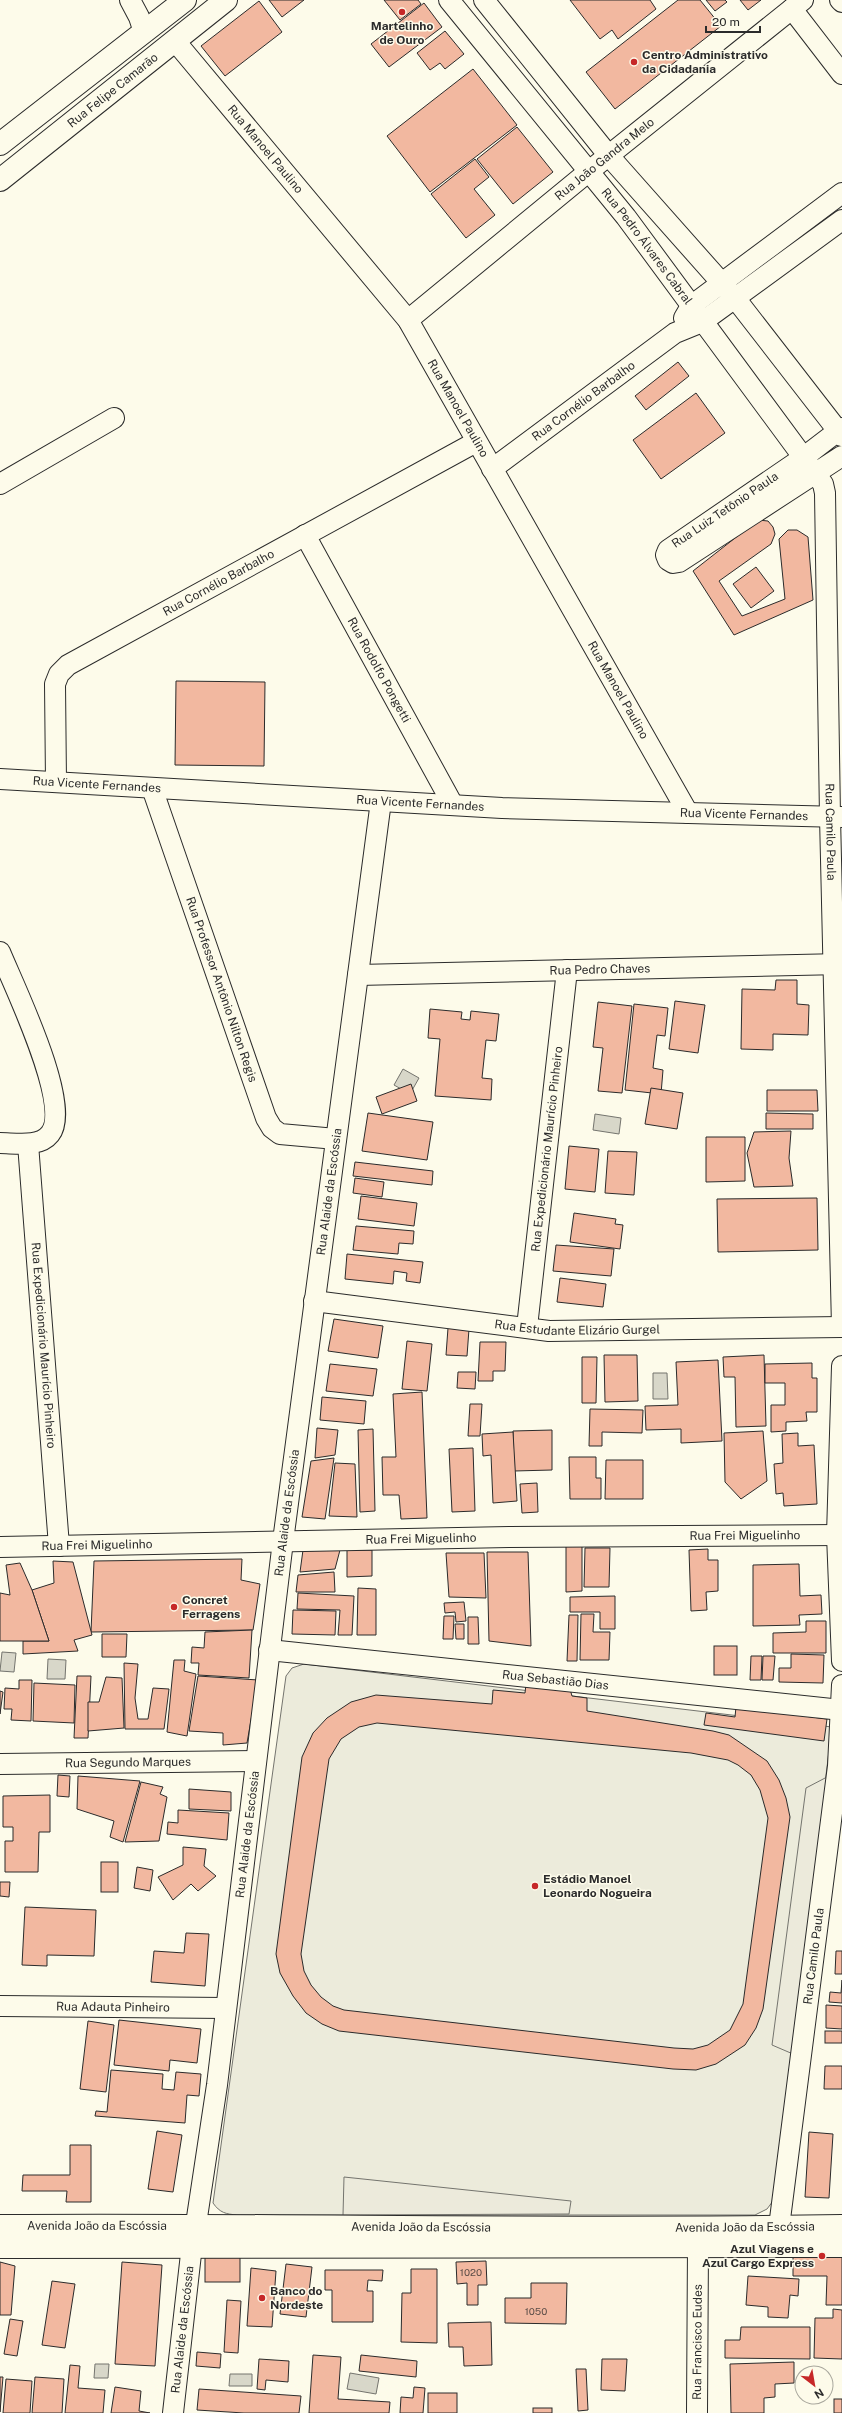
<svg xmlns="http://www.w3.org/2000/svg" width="842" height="2413" font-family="'Public Sans',sans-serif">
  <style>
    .green { fill: #ecebdb; stroke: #74746e }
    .parking { fill: #eceadb; stroke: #74746e }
    .water { fill: #d8d7c9; stroke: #74746e }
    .building { fill: #f2b8a0; stroke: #2b2b2b; fill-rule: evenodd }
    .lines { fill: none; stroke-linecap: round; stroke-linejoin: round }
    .minor-casing { stroke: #2b2b2b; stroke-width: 22 }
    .major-casing { stroke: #2b2b2b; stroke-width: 24 }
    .minor { stroke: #fdfbea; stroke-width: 20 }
    .major { stroke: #fdfbea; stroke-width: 22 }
    .poi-dot { fill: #c62828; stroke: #fdfbea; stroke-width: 1.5 }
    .labels { text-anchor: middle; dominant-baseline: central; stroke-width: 3; stroke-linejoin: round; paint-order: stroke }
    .number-label { font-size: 10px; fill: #5d4e48 }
    .poi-label { font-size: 12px; font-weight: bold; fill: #2b2b2b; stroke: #fdfbea; text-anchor: start }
    .street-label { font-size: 12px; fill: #2b2b2b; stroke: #fdfbea }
  </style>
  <rect width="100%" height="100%" fill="#fdfbea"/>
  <path class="green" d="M 304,1664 L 832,1727 L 773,2201 L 767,2209 L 755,2215 L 237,2215 C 226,2214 220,2213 213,2203 L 286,1676 L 292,1668 Z"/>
  <g class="parking">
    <polygon points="827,1777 793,2054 772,2045 806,1788"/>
    <polygon points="344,2177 571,2201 569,2214 343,2215"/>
  </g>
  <g class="water">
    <polygon points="403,1069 419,1078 410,1094 394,1085"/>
    <polygon points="595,1114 621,1118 619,1134 593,1130"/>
    <polygon points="653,1373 667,1373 668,1399 653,1399"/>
    <polygon points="2,1652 16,1653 14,1672 0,1671"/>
    <polygon points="48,1659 66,1660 65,1679 47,1679"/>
    <polygon points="95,2364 109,2364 108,2378 94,2378"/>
    <polygon points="350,2373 379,2378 376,2394 347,2389"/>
    <polygon points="230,2374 252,2374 252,2386 229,2386"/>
  </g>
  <g class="building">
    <polygon points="269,0 304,0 282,17"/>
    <polygon points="384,0 418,0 421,4 400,20"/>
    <polygon points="570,0 650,0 656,9 618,39 612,30 600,39"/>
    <polygon points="678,0 700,0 721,26 615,109 586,72"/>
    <polygon points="706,0 725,0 727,2 715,11"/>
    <polygon points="740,0 761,0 748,10"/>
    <polygon points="259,1 282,32 225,76 201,46"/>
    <polygon points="424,3 442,27 389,67 371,44"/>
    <polygon points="445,31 464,54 445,69 440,63 430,70 417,53"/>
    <polygon points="473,69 517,125 430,192 387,136"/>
    <polygon points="517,127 553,172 513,204 477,159"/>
    <polygon points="475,159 489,177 474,189 495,215 466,238 431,194"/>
    <polygon points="678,362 689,376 646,410 635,396"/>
    <polygon points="696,393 725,433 661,479 633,440"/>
    <polygon points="758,520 768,521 773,527 775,534 771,544 719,581 742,616 785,599 779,539 788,530 797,530 808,537 813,600 734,635 693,571"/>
    <polygon points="756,567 774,591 751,608 733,584"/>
    <polygon points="176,681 265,682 264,766 175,765"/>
    <polygon points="776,980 797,980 797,1004 809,1005 808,1035 773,1034 773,1050 741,1049 742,989 775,990"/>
    <polygon points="675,1001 705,1005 698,1053 669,1049"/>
    <polygon points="598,1002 632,1006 622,1093 598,1091 603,1048 593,1047"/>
    <polygon points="634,1004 668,1008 665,1036 657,1035 653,1068 663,1070 661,1094 625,1090"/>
    <polygon points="430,1009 462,1012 461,1019 470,1020 471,1011 499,1014 496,1041 486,1040 482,1078 492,1079 491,1100 435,1096 440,1039 428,1038"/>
    <polygon points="411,1084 417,1101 382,1114 376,1097"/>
    <polygon points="651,1088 683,1093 677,1129 645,1124"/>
    <polygon points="767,1090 817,1090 818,1111 767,1111"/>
    <polygon points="368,1113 433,1122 427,1160 362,1151"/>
    <polygon points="766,1113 813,1114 813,1129 766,1129"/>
    <polygon points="791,1131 789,1158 793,1186 754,1187 747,1153 754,1132"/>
    <polygon points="706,1137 745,1137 745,1181 706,1182"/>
    <polygon points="569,1146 599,1149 595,1192 565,1189"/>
    <polygon points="608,1151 637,1152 634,1195 605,1193"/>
    <polygon points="355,1162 433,1171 432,1185 353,1176"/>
    <polygon points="355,1178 384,1182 382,1197 353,1193"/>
    <polygon points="361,1196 417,1203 414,1226 358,1219"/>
    <polygon points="817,1198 818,1250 718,1252 717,1199"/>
    <polygon points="574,1213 616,1219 615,1224 623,1225 620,1249 570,1242"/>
    <polygon points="356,1226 414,1231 413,1244 399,1243 398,1254 353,1250"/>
    <polygon points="556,1245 614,1249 611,1276 553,1271"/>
    <polygon points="347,1254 423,1262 420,1283 406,1281 407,1273 394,1271 393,1284 345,1279"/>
    <polygon points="560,1278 606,1284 603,1307 557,1302"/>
    <polygon points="334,1319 383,1326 378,1358 328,1351"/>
    <polygon points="448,1328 469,1329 467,1356 446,1355"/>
    <polygon points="407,1341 432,1344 427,1391 402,1389"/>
    <polygon points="480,1342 506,1342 505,1371 493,1371 493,1381 478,1381"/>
    <polygon points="604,1355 637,1355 638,1401 605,1402"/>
    <polygon points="764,1355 766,1426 736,1427 735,1377 724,1377 723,1357"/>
    <polygon points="582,1357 597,1357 596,1403 582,1403"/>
    <polygon points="718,1360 722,1441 681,1443 681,1429 646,1430 645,1406 678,1405 676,1362"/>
    <polygon points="812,1363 812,1378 817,1378 817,1412 806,1412 807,1421 786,1422 786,1431 771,1432 771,1405 785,1405 785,1383 765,1383 765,1364"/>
    <polygon points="330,1364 377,1369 373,1396 326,1391"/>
    <polygon points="458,1372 476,1372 475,1389 457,1388"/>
    <polygon points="422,1392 427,1518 401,1519 399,1495 383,1495 382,1457 396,1457 393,1394"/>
    <polygon points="322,1397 366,1401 364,1424 320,1420"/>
    <polygon points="470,1404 482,1404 480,1436 468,1436"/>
    <polygon points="590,1409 643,1410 642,1433 602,1432 602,1446 589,1446"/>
    <polygon points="317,1428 338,1430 335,1455 315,1458"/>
    <polygon points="373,1429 375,1511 360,1512 358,1430"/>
    <polygon points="552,1430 552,1470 514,1471 513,1431"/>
    <polygon points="763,1431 767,1481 741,1499 725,1482 724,1433"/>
    <polygon points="513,1432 517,1501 493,1503 491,1455 483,1456 482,1434"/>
    <polygon points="798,1433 798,1446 814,1445 817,1504 784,1506 783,1493 776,1494 774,1464 783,1463 782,1434"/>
    <polygon points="473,1448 475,1511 452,1512 449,1449"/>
    <polygon points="569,1457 596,1457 596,1478 601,1478 601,1499 570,1499"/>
    <polygon points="334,1458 325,1519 302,1517 311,1461"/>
    <polygon points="606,1460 643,1460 643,1499 605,1499"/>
    <polygon points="335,1463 355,1464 357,1517 329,1516"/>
    <polygon points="537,1483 538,1512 522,1513 520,1484"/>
    <polygon points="566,1546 582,1546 582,1591 566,1592"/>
    <polygon points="585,1548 610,1548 609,1587 584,1587"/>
    <polygon points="708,1549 708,1560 718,1560 718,1591 706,1592 707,1610 691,1611 689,1550"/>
    <polygon points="303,1550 340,1550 335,1569 300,1572"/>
    <polygon points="347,1550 372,1550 372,1576 347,1577"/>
    <polygon points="487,1552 528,1552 531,1646 489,1641"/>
    <polygon points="446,1553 484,1553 486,1598 449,1597"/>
    <polygon points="242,1559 241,1580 260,1584 253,1630 91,1632 94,1561"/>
    <polygon points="53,1561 73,1562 92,1635 74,1640 78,1651 23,1654 23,1641 49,1641 32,1590 54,1583"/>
    <polygon points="20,1563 32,1590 49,1641 0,1641 0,1593 10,1595 6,1565"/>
    <polygon points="799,1564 800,1596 821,1595 822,1614 799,1615 800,1625 753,1626 753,1565"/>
    <polygon points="334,1572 335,1592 296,1592 298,1575"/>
    <polygon points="358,1588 376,1589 376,1635 357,1635"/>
    <polygon points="298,1593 354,1596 352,1635 338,1635 340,1610 297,1609"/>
    <polygon points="615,1596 615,1629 600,1629 600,1612 570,1612 570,1597"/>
    <polygon points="464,1602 466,1621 456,1622 455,1612 445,1613 444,1603"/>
    <polygon points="293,1610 336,1611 335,1635 292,1634"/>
    <polygon points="581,1614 594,1614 593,1632 610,1632 609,1660 580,1660"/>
    <polygon points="569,1615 578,1615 577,1661 567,1661"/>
    <polygon points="444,1616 454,1616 453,1639 443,1639"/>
    <polygon points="468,1617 478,1617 479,1644 468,1644"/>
    <polygon points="806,1621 826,1621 826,1653 773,1653 773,1633 806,1632"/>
    <polygon points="455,1624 464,1624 464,1639 456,1639"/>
    <polygon points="252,1630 249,1678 198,1675 199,1663 191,1663 192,1647 204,1648 205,1632"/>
    <polygon points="102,1634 127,1634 126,1657 102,1657"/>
    <rect x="714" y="1646" width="23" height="29"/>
    <polygon points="791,1654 824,1655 823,1683 779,1682 779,1668 791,1668"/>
    <polygon points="751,1656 762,1656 761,1680 750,1680"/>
    <polygon points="763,1656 775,1656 773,1680 762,1680"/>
    <polygon points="174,1660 185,1660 184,1671 196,1674 187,1736 167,1732"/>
    <polygon points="124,1663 138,1664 135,1698 138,1719 148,1719 153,1688 169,1689 164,1729 125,1729"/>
    <polygon points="77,1676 91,1676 88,1738 74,1738"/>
    <polygon points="198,1676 258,1680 247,1743 223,1745 223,1733 189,1731"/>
    <polygon points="106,1677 122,1678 124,1728 88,1731 88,1702 99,1702"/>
    <polygon points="19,1680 32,1680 31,1721 11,1720 12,1709 4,1709 5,1688 19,1689"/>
    <polygon points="34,1683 75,1685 74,1723 33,1721"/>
    <path d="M 526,1684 L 570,1689 L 572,1696 L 587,1698 L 587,1711 L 713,1731 L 729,1735 L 767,1761 L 779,1780 L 786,1798 L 790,1817 L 763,2009 L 756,2028 L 745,2045 L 716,2064 L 696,2070 L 673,2069 L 339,2031 L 322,2024 L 306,2013 L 293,1996 L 280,1973 L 276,1954 L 302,1757 L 313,1733 L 327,1718 L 351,1702 L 376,1695 L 492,1704 L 493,1690 L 525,1693 ZM 377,1723 L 691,1753 L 728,1760 L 738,1765 L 751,1775 L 760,1790 L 768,1818 L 743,2004 L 730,2030 L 708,2045 L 693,2049 L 674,2048 L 344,2010 L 333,2006 L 321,1997 L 311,1985 L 304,1971 L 301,1954 L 329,1759 L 341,1739 L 359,1727 Z"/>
    <polygon points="0,1691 3,1692 0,1714"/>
    <polygon points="736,1707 827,1719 824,1741 704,1725 706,1713 735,1717"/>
    <polygon points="58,1775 70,1776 69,1797 57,1796"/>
    <polygon points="78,1776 140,1781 123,1842 110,1837 114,1821 77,1809"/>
    <polygon points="141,1782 163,1787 160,1794 167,1797 159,1841 125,1842"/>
    <polygon points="189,1789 231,1792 231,1811 189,1809"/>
    <polygon points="50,1795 50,1832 39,1832 38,1872 5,1872 5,1841 13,1841 13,1827 3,1827 3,1796"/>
    <polygon points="178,1810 229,1813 227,1840 167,1834 168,1822 178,1823"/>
    <polygon points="183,1847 206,1849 204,1866 216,1876 198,1891 191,1884 173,1900 158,1877 183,1865"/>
    <rect x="101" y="1862" width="17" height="30"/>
    <polygon points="137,1867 153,1870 150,1891 134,1888"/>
    <polygon points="0,1882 10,1882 9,1897 0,1896"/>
    <polygon points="25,1907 96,1910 94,1956 47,1955 47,1966 22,1965"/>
    <polygon points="186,1933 209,1934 205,1986 151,1982 154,1951 184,1953"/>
    <polygon points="836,1951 842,1951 842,1974 835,1974"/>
    <polygon points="842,1980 842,2003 829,2002 830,1992 841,1993"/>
    <polygon points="826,2005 842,2006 842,2029 826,2028"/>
    <polygon points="119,2020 201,2029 197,2063 170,2060 169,2071 114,2065"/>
    <polygon points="88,2021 114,2025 106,2092 80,2089"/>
    <rect x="825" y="2031" width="17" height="12"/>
    <polygon points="825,2066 842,2066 842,2089 824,2089"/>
    <polygon points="111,2070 163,2074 162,2089 174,2090 176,2072 201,2074 199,2096 187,2095 185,2123 95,2116 96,2111 107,2112"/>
    <polygon points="157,2131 182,2135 173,2192 148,2189"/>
    <polygon points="809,2132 833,2134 829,2198 805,2197"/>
    <polygon points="70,2145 91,2145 91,2202 66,2202 67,2191 22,2191 23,2175 70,2175"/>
    <polygon points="793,2255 842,2256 842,2305 826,2305 827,2276 793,2276"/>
    <rect x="205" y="2257" width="35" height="25"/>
    <polygon points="486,2261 487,2285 478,2285 478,2305 467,2305 467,2283 457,2284 456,2262"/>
    <polygon points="0,2262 15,2266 11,2315 0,2315"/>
    <polygon points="122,2262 162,2265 155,2366 115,2364"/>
    <polygon points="286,2264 312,2267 306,2317 280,2314"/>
    <polygon points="251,2268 276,2271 272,2327 247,2326"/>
    <polygon points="411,2269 437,2269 437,2343 401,2342 402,2293 411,2293"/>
    <polygon points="325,2270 383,2270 382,2281 368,2280 367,2291 373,2291 373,2322 332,2322 332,2290 325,2290"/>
    <polygon points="748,2276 799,2279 798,2296 790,2295 788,2318 768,2317 768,2307 746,2305"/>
    <polygon points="52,2281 75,2284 65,2348 42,2345"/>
    <polygon points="531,2283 567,2283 566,2324 505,2323 505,2298 531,2298"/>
    <polygon points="227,2300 241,2301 238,2353 224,2352"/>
    <polygon points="833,2309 842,2310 842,2359 814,2358 815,2318 833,2318"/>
    <polygon points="10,2319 23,2321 17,2356 4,2354"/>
    <polygon points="491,2322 492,2365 464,2366 463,2347 449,2347 448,2323"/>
    <polygon points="741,2327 810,2327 810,2359 725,2358 725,2340 740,2340"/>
    <polygon points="197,2352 221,2354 220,2368 196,2366"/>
    <polygon points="313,2355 341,2357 338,2399 390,2402 389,2413 309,2413"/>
    <polygon points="361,2355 417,2361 416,2377 359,2371"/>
    <polygon points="259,2359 289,2361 288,2382 266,2380 265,2390 257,2389"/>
    <polygon points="602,2359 627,2359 625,2391 601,2390"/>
    <polygon points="794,2362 794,2383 775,2384 775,2397 764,2398 764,2413 731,2413 730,2364"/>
    <polygon points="70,2365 80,2366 78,2388 105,2390 103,2413 65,2413"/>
    <polygon points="576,2369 586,2369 588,2410 578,2411"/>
    <polygon points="0,2377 3,2377 0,2412"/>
    <polygon points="35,2377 64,2379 62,2413 32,2413"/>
    <polygon points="6,2379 32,2381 30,2413 3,2413"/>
    <polygon points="115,2387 141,2391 139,2411 150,2413 111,2413"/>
    <polygon points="414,2387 425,2388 423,2413 400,2413 401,2397 413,2398"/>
    <polygon points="199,2389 301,2396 299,2413 244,2413 197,2410"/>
    <rect x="428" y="2393" width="29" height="20"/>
    <rect x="834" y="2399" width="8" height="14"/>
    <rect x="533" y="2408" width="19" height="5"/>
  </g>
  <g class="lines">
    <g class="minor-casing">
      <g id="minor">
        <polyline points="130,0 139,17 144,32"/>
        <path id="s1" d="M 449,0 L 626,217 L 823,484 L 825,493 L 830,817 L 842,1327"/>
        <polyline points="484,0 609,156 735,298 842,436"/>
        <polyline points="840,0 842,2"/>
        <polyline points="792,9 842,74"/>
        <path id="s2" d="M 175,41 L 408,320 L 688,813"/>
        <polyline points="684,318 691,306 842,193"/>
        <path id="s3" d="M 408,320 L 588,172 L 803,0"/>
        <polyline points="842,428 804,457 668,550 666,555 668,560 673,563 679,562 842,456"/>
        <path id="s4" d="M 492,469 L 675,333 L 702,322 L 842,220"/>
        <polyline points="0,484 114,418"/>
        <path id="s5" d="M 305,535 L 453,805"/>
        <path id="s6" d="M 0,779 L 502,808 L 842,817"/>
        <path id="s7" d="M 56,782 L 55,684 L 59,674 L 68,665 L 476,442"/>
        <path id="s8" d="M 152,788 L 266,1118 L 272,1128 L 280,1134 L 336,1139"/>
        <path d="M 0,952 C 13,984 73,1106 50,1134 C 39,1148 15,1143 0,1143"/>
        <path id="s9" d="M 358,975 L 842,964"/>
        <path id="s10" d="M 28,1144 L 59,1546"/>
        <path id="s11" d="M 314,1301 L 549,1331 L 842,1327"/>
        <path id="s12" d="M 527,1327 L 567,970"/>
        <polyline points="842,1366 837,1535 842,1661"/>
        <path id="s13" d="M 0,1547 L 509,1537 L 842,1535"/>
        <path id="s14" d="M 269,1650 L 842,1710"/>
        <path id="s15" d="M 0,1764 L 256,1761"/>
        <path id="s16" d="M 0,2006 L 226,2008"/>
        <path id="s17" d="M 196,2224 L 217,2085 L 283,1541 L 381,801"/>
        <path id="s18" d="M 779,2227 L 838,1766 L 842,1685"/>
        <path id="s19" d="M 173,2413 L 192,2245"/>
        <path id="s20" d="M 697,2413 L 698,2246"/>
      </g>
    </g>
    <g class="major-casing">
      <g id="major">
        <polyline points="0,144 185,0"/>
        <path id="s21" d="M 0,180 L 226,0"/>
        <path id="s22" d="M 0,2226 C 281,2224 561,2231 842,2226"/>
        <polyline points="0,2247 842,2246"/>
      </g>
    </g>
    <use href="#minor" class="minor"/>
    <use href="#major" class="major"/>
  </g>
  <g class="poi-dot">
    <circle cx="402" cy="12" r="4"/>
    <circle cx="634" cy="62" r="4"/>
    <circle cx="174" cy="1607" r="4"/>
    <circle cx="535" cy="1886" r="4"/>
    <circle cx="822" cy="2256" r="4"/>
    <circle cx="262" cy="2298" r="4"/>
  </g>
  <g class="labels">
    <g class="number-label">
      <text x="471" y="2272">1020</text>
      <text x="536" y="2311">1050</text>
    </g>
    <g class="poi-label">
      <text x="402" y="26" text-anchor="middle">Martelinho<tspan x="402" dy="14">de Ouro</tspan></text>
      <text x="642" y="55">Centro Administrativo<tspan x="642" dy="14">da Cidadania</tspan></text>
      <text x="182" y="1600">Concret<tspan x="182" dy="14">Ferragens</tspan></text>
      <text x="543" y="1879">Estádio Manoel<tspan x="543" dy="14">Leonardo Nogueira</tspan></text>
      <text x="814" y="2249" text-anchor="end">Azul Viagens e<tspan x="814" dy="14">Azul Cargo Express</tspan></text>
      <text x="270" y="2291">Banco do<tspan x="270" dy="14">Nordeste</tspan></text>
    </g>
    <g class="street-label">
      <text stroke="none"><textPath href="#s21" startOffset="144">Rua Felipe Camarão</textPath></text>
      <text stroke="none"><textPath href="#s2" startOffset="141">Rua Manoel Paulino</textPath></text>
      <text stroke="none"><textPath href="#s3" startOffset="254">Rua João Gandra Melo</textPath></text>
      <text stroke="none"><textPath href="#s1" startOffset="316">Rua Pedro Álvares Cabral</textPath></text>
      <text stroke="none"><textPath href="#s4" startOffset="114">Rua Cornélio Barbalho</textPath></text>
      <text stroke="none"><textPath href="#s2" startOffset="465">Rua Manoel Paulino</textPath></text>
      <text transform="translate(725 510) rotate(-34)">Rua Luiz Tetônio Paula</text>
      <text stroke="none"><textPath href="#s7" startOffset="293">Rua Cornélio Barbalho</textPath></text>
      <text stroke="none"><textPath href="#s5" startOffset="154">Rua Rodolfo Pongetti</textPath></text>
      <text stroke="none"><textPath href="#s2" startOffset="789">Rua Manoel Paulino</textPath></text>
      <text stroke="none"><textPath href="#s6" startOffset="97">Rua Vicente Fernandes</textPath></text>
      <text stroke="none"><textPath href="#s6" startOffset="421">Rua Vicente Fernandes</textPath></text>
      <text stroke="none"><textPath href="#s6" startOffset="745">Rua Vicente Fernandes</textPath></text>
      <text stroke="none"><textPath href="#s1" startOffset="960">Rua Camilo Paula</textPath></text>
      <text stroke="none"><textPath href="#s9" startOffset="242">Rua Pedro Chaves</textPath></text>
      <text stroke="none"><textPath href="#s8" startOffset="213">Rua Professor Antônio Nilton Regis</textPath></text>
      <text stroke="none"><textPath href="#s12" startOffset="179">Rua Expedicionário Maurício Pinheiro</textPath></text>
      <text stroke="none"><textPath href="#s17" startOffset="1041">Rua Alaide da Escóssia</textPath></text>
      <text stroke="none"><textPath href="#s11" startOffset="265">Rua Estudante Elizário Gurgel</textPath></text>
      <text stroke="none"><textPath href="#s10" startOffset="202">Rua Expedicionário Maurício Pinheiro</textPath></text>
      <text stroke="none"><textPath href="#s17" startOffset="717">Rua Alaide da Escóssia</textPath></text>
      <text stroke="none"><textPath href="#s13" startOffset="745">Rua Frei Miguelinho</textPath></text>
      <text stroke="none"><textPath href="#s13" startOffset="421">Rua Frei Miguelinho</textPath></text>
      <text stroke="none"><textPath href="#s13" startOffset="97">Rua Frei Miguelinho</textPath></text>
      <text stroke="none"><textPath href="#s14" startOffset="288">Rua Sebastião Dias</textPath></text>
      <text stroke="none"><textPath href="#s15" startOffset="128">Rua Segundo Marques</textPath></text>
      <text stroke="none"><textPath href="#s17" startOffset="393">Rua Alaide da Escóssia</textPath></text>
      <text stroke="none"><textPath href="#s18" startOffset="273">Rua Camilo Paula</textPath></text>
      <text stroke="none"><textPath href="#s16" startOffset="113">Rua Adauta Pinheiro</textPath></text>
      <text stroke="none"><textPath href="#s22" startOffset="97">Avenida João da Escóssia</textPath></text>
      <text stroke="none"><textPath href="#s22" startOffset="421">Avenida João da Escóssia</textPath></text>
      <text stroke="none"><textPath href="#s22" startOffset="745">Avenida João da Escóssia</textPath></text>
      <text stroke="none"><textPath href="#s19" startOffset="84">Rua Alaide da Escóssia</textPath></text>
      <text stroke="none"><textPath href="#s20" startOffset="71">Rua Francisco Eudes</textPath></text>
    </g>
  </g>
  <g transform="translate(814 2385) rotate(149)"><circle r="19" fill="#fdfbea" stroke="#a9a89e"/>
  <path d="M0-3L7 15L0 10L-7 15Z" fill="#c62828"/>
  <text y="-6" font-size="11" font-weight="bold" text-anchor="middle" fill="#2b2b2b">N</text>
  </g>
  <path d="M706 26v6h54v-6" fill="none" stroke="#2b2b2b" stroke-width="2"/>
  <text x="712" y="26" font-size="12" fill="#2b2b2b" stroke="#fdfbea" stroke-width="3" paint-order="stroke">20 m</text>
</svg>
